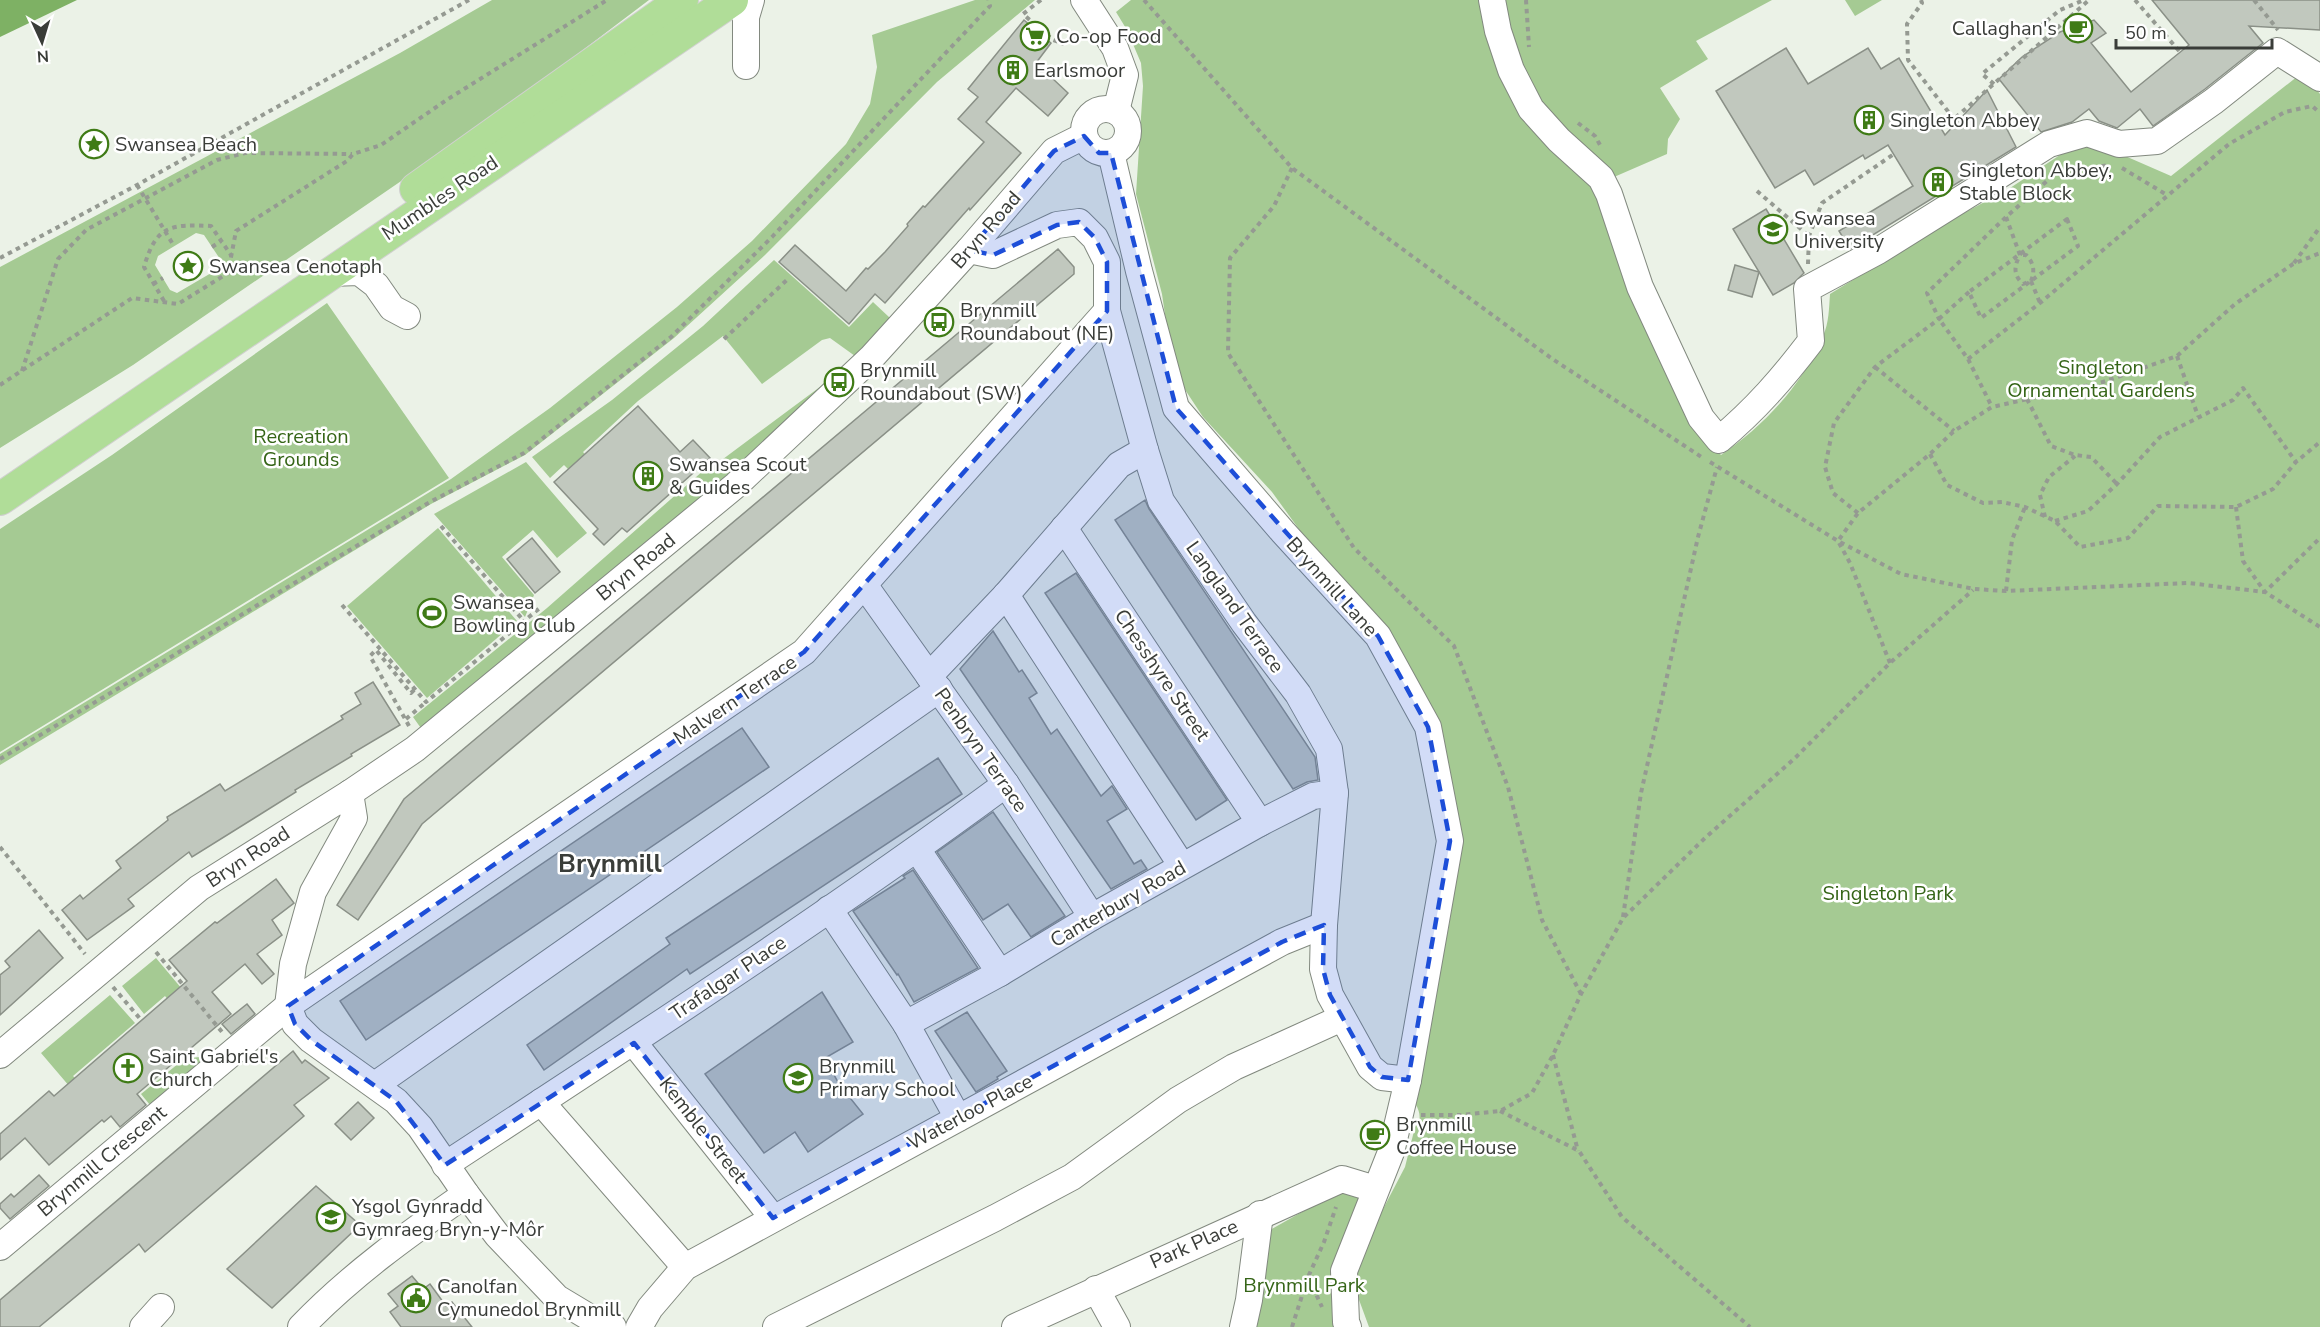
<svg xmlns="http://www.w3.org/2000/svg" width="2320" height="1327" font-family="'Nunito Sans',sans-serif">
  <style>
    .green { fill: #a5ca93; fill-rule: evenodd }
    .water { fill: #7eb164 }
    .building { fill: #c1c8be; stroke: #8a9087; stroke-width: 1.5 }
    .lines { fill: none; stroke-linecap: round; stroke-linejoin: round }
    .minor-casing { stroke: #82897f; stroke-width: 28 }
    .major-casing { stroke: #d0d0cf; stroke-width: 34 }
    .path { stroke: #959a92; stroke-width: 4; stroke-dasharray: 4.5 4.5; stroke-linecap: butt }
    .minor { stroke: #fff; stroke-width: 26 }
    .major { stroke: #b0dd98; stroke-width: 32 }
    .marked { fill: #1d4ed8; fill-opacity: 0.2; stroke: #1d4ed8; stroke-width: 4.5; stroke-dasharray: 12 8; stroke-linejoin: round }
    .labels { text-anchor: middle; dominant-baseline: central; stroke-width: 5; stroke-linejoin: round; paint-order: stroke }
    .poi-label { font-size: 20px; fill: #3a3d39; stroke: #fff; text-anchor: start }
    .street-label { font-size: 20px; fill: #3a3d39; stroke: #fff }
    .park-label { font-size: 20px; fill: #356517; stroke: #fff }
    .district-label { font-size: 26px; font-weight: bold; fill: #3a3d39; stroke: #fff }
  </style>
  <rect width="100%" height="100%" fill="#ebf2e7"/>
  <g class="green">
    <path d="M 492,0 L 649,0 L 493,118 L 133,365 L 0,448 L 0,267 L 400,53 ZM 196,233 L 204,235 L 220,259 L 218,269 L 177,293 L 170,290 L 155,265 L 158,256 Z"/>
    <polygon points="975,0 1035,0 937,82 765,255 674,338 525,455 431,504 0,765 0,754 451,479 550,408 677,307 752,241 846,144 870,104 877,67 872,35"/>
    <path d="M 1131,0 L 1772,0 L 1696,41 L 1708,59 L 1660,88 L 1680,119 L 1668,139 L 1667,154 L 1591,187 L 1598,197 L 1700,431 L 1721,455 C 1764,426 1803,384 1823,336 C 1829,323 1829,308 1830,294 L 1947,222 L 2007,190 L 2078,143 L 2093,142 L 2171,176 L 2303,72 L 2320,94 L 2320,1327 L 1369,1327 L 1358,1297 L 1356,1269 L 1360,1253 L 1405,1167 L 1415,1127 C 1422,1121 1420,1112 1416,1105 C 1419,1074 1419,1041 1424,1010 C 1427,992 1437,976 1442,958 C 1460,885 1461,820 1444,746 L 1309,543 L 1272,492 L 1203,417 L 1180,382 L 1171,356 L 1162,294 L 1136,194 L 1143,86 L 1141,63 L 1127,30 L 1116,12 Z"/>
    <polygon points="1845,0 1882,0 1855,16"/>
    <polygon points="774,260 849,327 873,302 890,318 855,356 830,338 822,340 762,384 723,336 638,401 583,452 620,494 605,506 564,465 550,478 532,457 612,400 703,326"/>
    <polygon points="327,303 449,478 0,752 0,529 112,455"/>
    <polygon points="832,378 733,478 423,731 413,717 547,608 712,463 715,465"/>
    <polygon points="526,462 587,533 557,558 533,530 502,557 534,595 525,617 434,514"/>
    <polygon points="438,528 517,621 427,698 347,606"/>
    <polygon points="156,958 187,995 173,1006 165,996 144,1014 122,986"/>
    <polygon points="110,995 135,1023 73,1076 78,1081 70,1087 41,1053"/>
    <polygon points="222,1054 150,1105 141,1094 184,1059"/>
    <polygon points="1375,1189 1344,1271 1348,1327 1257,1327 1270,1230 1332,1195"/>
  </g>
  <polygon class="water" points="0,0 77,0 0,37"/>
  <g class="building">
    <polygon points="2152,0 2320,0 2320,30 2249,26 2263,43 2205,89 2153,126 2140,109 2117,128 2099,121 2089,109 2072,122 2041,132 1999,79 2022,57 2060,32 2094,20 2106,33 2091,43 2131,92 2189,45"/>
    <polygon points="1024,20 1051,43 1036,63 1068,93 1048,116 1016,88 986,122 1021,153 970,210 969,208 885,303 875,294 849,324 779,262 795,245 846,291 866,268 868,269 885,252 908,226 907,224 923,206 925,207 984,142 958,119 978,97 968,89"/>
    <polygon points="1786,48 1808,84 1868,48 1881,69 1899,58 1945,135 1987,90 2016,147 1850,249 1839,231 1913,186 1888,145 1865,159 1863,155 1814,185 1805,170 1775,188 1716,91"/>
    <polygon points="1766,209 1804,273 1794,283 1773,295 1733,229"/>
    <polygon points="1058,249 1074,267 1074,274 422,824 358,920 337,905 404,799"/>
    <polygon points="1735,265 1759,272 1752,297 1728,290"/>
    <polygon points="638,406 680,452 693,440 710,458 627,532 622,528 604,545 593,534 598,529 554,482"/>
    <polygon points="1145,500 1149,509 1315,757 1318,780 1307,782 1293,789 1115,520"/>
    <polygon points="532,538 560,572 535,593 507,559"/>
    <polygon points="1076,573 1227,800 1196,820 1045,593"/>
    <polygon points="993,631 1019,672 1022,670 1037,693 1029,698 1051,734 1057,729 1101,796 1112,786 1127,809 1107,821 1134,864 1141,860 1147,869 1111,889 960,669"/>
    <polygon points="373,682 400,725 351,754 352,756 295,790 296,792 192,857 189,852 128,899 134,906 87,940 62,910 80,895 83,899 121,868 116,861 168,820 167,817 220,784 225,791 343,719 341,716 361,704 355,693"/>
    <polygon points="742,728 769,767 366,1040 340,1001"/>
    <polygon points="938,758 962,794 690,974 687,969 544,1070 527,1045 670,944 666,938"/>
    <polygon points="993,812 1065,916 1031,937 1008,904 983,920 937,852"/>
    <polygon points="913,870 978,968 914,1002 898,974 897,975 853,911 905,878 903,876"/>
    <polygon points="276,879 294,903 272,920 282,935 257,954 274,974 262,984 245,964 212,992 231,1014 137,1094 146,1105 120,1127 111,1116 104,1122 102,1120 49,1165 25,1138 0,1160 0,1134 49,1091 54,1096 187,981 169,960 215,922 217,923"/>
    <polygon points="39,930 63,958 0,1015 0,975 10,967 5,961"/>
    <polygon points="822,992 853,1042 825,1058 839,1084 863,1114 808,1152 795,1132 764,1153 705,1074"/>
    <polygon points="247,1004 255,1014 231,1034 222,1024"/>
    <polygon points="967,1012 1007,1071 997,1077 998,1079 976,1092 935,1031"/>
    <polygon points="293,1051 302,1063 305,1060 329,1078 294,1105 304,1116 145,1252 139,1244 39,1327 0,1327 0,1300"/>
    <polygon points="358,1102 374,1118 351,1140 335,1124"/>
    <polygon points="39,1175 49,1186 10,1219 0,1208 0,1204 11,1194 14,1197"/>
    <polygon points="316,1186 360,1225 272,1308 227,1269"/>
    <polygon points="412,1276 423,1289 430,1284 446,1306 452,1302 472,1327 401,1327 390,1312 398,1306 388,1294"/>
  </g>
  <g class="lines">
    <g class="minor-casing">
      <g id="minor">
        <polyline points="1084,0 1115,48 1125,75 1116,111"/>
        <path d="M 1492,0 L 1498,31 L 1511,70 L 1531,109 L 1559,140 L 1601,178 L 1609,194 L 1640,287 L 1701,418 L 1719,440 C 1756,409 1782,379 1811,341 L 1807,289 L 1878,251 L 2049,144 L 2087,133 L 2119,144 L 2157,141 L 2214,101 L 2277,51 L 2320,78"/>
        <polyline points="746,66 746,17 751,0"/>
        <circle cx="1106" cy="131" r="22"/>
        <polyline points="1111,153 1139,271 1176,408 1283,532 1378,636 1428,727 1450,841 1408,1080 1391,1152 1344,1271 1346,1322 1348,1327"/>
        <polyline points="969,250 993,255 1057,225 1079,222 1095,238 1107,262 1107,311 1145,450 1161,501 1244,623 1298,694 1329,749 1335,793 1324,925 1323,969 1330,995 1370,1067 1382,1077 1408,1080"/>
        <polyline points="330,273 359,272 376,285 392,308 407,316"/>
        <polyline points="1064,528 1260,823"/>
        <polyline points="865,586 1006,784 1092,917"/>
        <polyline points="1006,595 1182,866"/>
        <polyline points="929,676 1006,595 1119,465 1145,450"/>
        <polyline points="350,793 354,818 313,892 293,964 288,1006 295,1024 311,1040 396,1101 420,1127 466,1194 497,1235 557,1298 587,1316 613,1327"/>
        <polyline points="917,849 1000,973"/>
        <polyline points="829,909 906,1024 958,1118"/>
        <polyline points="906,1024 1000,973 1092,917 1260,823 1313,796 1335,793"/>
        <polyline points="634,1043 773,1218"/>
        <polyline points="0,1055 199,888 350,793 415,749 736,485 872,357 969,250 1054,151 1084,136"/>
        <polyline points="375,1085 939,689"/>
        <polyline points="541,1102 685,1267"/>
        <path d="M 445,1165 C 634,1041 824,918 1006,784"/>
        <polyline points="0,1247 288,1006 804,652 1107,311"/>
        <polyline points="1096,1289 1117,1327"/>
        <polyline points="143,1327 161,1307"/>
        <path d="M 301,1327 C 351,1275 407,1235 466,1194"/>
        <polyline points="639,1327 650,1308 685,1267 1282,942 1324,925"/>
        <polyline points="776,1327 995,1218 1072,1177 1178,1100 1234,1067 1342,1018"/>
        <polyline points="1015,1327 1342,1179 1375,1189"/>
        <polyline points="1243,1327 1249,1300 1260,1214"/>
      </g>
    </g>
    <g class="major-casing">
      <g id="major">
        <polyline points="416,189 682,0"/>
        <polyline points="0,499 732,0"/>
      </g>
    </g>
    <g class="path">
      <polyline points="1041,0 1023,14 1053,40 1064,44"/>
      <polyline points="1144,0 1292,168 1551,358 1703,458"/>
      <polyline points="1526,0 1529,47"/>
      <polyline points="1921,0 1922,3 1907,24 1908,60 1954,119"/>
      <polyline points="2135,0 2180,52"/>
      <polyline points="2254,0 2278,30"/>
      <polyline points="1994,84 1982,74 2060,10 2084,0"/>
      <polyline points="1578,123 1595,136 1600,145"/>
      <polyline points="1941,128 1954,119 2089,0"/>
      <polyline points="1292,168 1274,206 1230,258 1228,353 1354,548 1454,646 1508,787 1542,920 1581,994"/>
      <polyline points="2122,168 2167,195"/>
      <polyline points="137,185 174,246"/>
      <polyline points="1757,191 1809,236"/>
      <path d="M 2006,217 L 2020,255 C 2014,266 2013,275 2023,284 L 2031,281 C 2035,271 2034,263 2026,255 L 2021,255"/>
      <polygon points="2067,219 2078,246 1981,318 1969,292"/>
      <polyline points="212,247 221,241"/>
      <polyline points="0,258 137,185 469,0"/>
      <polyline points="2294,263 2320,227"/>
      <polyline points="1808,264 1809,236 1822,203 1894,154"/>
      <polyline points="2031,281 2040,303"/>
      <polyline points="153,284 163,278"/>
      <polyline points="1969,292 1939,319 1968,359 1992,407"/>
      <path d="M 164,301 L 144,267 C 156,225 171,224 211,226 L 231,255"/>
      <polyline points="724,339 789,278"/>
      <polyline points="2177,356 2198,416"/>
      <polyline points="1968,359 2040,303 2229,144 2285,112 2312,106 2320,113"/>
      <polyline points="1875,367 1954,431"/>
      <polyline points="22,371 58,259 86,230 217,160 245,153 352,154"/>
      <polyline points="0,385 132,298 178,304 228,273 236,231 347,161 353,154 381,145 448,99 607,0"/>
      <polyline points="2027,399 2051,446 2075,455 2091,457 2117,484"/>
      <polyline points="1930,454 1947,485 1983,503 2002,502 2025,507 2055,521 2080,547 2128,538 2158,506 2236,507 2273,489 2296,462 2320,442"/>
      <polyline points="1710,462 1838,541 1901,574 1974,589 2006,591 2188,583 2265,592 2320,627"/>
      <polyline points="2236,507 2243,561 2265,592 2320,538"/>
      <polyline points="1858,513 1833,493 1825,467 1834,423 1875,367 1939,319 1927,293 2006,217 2055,174 2109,165"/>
      <polyline points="2045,517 2040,495 2049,477 2075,456"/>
      <polyline points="2055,521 2088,511 2117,484 2160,437 2233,400 2243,388 2296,462"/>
      <polyline points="441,526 524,621"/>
      <polyline points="2006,591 2012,540 2025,507"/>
      <polyline points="342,605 426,702 541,607"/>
      <polyline points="1890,663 1850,563 1838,541 1858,513 1930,454 1954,431 1992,407 2103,382 2177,356 2235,304 2293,264 2320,253"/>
      <polyline points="406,719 426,702"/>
      <polyline points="409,726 370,656 376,650 411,693 415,689"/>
      <polyline points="0,759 430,502 524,453 671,337 772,237 990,6 988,0"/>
      <polyline points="0,847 85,954"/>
      <polyline points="1623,917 1641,793 1698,537 1717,467"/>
      <polyline points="156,952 222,1032"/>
      <polyline points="113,987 142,1021"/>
      <polyline points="1553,1055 1578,1151"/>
      <polyline points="178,1059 191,1057"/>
      <polyline points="1500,1111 1579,1151 1622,1217 1750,1327"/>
      <polyline points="1421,1115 1461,1115 1500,1111 1532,1093 1553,1055 1581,994 1623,918 1705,838 1794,759 1890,663 1973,590"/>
      <polyline points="1309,1279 1322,1307"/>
      <polyline points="1292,1327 1308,1277 1324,1242 1336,1207"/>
    </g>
    <use href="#minor" class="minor"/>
    <use href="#major" class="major"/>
  </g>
  <path class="marked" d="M 1084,136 L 1099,153 L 1111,153 L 1176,408 L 1378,636 L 1428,727 L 1450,841 L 1408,1080 L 1382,1077 L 1370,1067 L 1330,995 L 1323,969 L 1324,925 L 1282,942 L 773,1218 L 634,1043 L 445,1165 L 396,1101 L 311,1040 L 295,1024 L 288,1006 L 804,652 L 1107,311 L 1107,262 L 1095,238 L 1079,222 L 1057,225 L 993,255 L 969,250 L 1054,151 Z"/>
  <defs>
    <g id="cafe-ring" transform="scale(1.5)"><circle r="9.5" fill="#fff" stroke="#3f7b16" stroke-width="1.5"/><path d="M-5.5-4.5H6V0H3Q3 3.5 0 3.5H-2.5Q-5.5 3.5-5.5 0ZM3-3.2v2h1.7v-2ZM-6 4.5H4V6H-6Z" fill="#3f7b16"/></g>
    <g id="supermarket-ring" transform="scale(1.5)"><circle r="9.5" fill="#fff" stroke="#3f7b16" stroke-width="1.5"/><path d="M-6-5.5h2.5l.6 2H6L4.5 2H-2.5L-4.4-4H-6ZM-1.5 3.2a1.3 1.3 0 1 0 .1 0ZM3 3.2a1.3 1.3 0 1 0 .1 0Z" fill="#3f7b16"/></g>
    <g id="building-ring" transform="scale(1.5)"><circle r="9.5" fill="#fff" stroke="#3f7b16" stroke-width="1.5"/><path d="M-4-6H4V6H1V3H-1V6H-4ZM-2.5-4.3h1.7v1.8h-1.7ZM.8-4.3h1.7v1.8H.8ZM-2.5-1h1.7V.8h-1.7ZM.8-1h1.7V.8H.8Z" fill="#3f7b16"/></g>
    <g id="sight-ring" transform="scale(1.5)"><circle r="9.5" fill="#fff" stroke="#3f7b16" stroke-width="1.5"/><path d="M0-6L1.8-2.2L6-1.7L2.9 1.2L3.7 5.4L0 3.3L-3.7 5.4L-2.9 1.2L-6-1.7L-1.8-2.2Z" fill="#3f7b16"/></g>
    <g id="university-ring" transform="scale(1.5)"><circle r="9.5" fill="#fff" stroke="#3f7b16" stroke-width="1.5"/><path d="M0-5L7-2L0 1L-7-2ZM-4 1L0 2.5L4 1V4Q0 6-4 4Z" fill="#3f7b16"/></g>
    <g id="bus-ring" transform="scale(1.5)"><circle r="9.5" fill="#fff" stroke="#3f7b16" stroke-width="1.5"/><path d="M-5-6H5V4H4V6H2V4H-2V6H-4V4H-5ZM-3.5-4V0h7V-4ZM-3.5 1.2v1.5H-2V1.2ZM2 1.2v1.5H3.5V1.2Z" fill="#3f7b16"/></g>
    <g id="stadium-ring" transform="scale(1.5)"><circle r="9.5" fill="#fff" stroke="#3f7b16" stroke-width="1.5"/><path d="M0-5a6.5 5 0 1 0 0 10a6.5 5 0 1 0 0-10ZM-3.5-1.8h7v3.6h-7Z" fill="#3f7b16"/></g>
    <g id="church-ring" transform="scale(1.5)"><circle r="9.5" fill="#fff" stroke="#3f7b16" stroke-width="1.5"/><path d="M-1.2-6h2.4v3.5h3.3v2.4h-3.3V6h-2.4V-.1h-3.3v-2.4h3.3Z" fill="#3f7b16"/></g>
    <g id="school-ring" transform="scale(1.5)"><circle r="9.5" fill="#fff" stroke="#3f7b16" stroke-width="1.5"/><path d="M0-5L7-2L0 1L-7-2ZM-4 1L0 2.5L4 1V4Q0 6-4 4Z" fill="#3f7b16"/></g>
    <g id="civic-ring" transform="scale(1.5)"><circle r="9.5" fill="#fff" stroke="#3f7b16" stroke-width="1.5"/><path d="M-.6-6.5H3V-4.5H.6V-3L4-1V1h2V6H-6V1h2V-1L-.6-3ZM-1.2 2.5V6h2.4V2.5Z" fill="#3f7b16"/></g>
  </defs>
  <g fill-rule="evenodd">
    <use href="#cafe-ring" x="2078" y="28"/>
    <use href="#supermarket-ring" x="1035" y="36"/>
    <use href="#building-ring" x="1013" y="70"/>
    <use href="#building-ring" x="1869" y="120"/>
    <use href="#sight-ring" x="94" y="144"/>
    <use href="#building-ring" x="1938" y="182"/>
    <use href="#university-ring" x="1773" y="229"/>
    <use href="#sight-ring" x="188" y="266"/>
    <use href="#bus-ring" x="939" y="322"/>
    <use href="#bus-ring" x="839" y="382"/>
    <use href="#building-ring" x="648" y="476"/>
    <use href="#stadium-ring" x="432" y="613"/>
    <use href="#church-ring" x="128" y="1068"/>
    <use href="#school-ring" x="798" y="1078"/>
    <use href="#cafe-ring" x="1375" y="1135"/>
    <use href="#school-ring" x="331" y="1217"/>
    <use href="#civic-ring" x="416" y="1298"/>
  </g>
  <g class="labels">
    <g class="poi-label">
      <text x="2057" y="28" text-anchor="end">Callaghan's</text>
      <text x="1056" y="36">Co-op Food</text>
      <text x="1034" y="70">Earlsmoor</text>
      <text x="1890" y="120">Singleton Abbey</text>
      <text x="115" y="144">Swansea Beach</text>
      <text x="1959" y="170">Singleton Abbey,<tspan x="1959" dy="23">Stable Block</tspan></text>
      <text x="1794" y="218">Swansea<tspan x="1794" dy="23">University</tspan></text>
      <text x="209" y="266">Swansea Cenotaph</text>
      <text x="960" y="310">Brynmill<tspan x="960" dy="23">Roundabout (NE)</tspan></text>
      <text x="860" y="370">Brynmill<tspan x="860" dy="23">Roundabout (SW)</tspan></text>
      <text x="669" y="464">Swansea Scout<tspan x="669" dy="23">&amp; Guides</tspan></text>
      <text x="453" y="602">Swansea<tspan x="453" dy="23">Bowling Club</tspan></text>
      <text x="149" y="1056">Saint Gabriel's<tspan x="149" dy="23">Church</tspan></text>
      <text x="819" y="1066">Brynmill<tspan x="819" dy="23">Primary School</tspan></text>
      <text x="1396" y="1124">Brynmill<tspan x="1396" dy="23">Coffee House</tspan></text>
      <text x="352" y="1206">Ysgol Gynradd<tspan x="352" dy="23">Gymraeg Bryn-y-Môr</tspan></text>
      <text x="437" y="1286">Canolfan<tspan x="437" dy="23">Cymunedol Brynmill</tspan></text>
    </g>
    <g class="street-label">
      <text transform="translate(440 198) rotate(-34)">Mumbles Road</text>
      <text transform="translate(986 230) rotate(-49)">Bryn Road</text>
      <text transform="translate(636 567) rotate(-39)">Bryn Road</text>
      <text transform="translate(1332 587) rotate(48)">Brynmill Lane</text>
      <text transform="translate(1235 607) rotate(55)">Langland Terrace</text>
      <text transform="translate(1162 675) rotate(56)">Chesshyre Street</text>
      <text transform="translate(735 700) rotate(-34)">Malvern Terrace</text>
      <text transform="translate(981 750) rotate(55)">Penbryn Terrace</text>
      <text transform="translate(248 857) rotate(-33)">Bryn Road</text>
      <text transform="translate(1118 904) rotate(-30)">Canterbury Road</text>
      <text transform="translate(728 978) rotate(-34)">Trafalgar Place</text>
      <text transform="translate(970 1112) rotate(-28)">Waterloo Place</text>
      <text transform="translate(703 1130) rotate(52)">Kemble Street</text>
      <text transform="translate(102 1161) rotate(-40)">Brynmill Crescent</text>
      <text transform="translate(1194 1244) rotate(-24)">Park Place</text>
    </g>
    <g class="park-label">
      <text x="2101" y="367">Singleton<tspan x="2101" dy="23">Ornamental Gardens</tspan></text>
      <text x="301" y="436">Recreation<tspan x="301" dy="23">Grounds</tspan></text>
      <text x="1888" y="893">Singleton Park</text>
      <text x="1304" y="1285">Brynmill Park</text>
    </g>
    <g class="district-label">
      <text x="610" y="863">Brynmill</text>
    </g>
  </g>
  <g transform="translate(42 42) rotate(176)" stroke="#ffffff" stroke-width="4.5" paint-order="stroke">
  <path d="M0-4.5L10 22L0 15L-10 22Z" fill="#3a3d39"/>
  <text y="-9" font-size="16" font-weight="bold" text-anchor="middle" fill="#3a3d39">N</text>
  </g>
  <path d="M2116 39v9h156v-9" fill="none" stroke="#3a3d39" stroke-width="3"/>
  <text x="2125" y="39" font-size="18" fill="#3a3d39" stroke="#ffffff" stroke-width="4.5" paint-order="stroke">50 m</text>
</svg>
